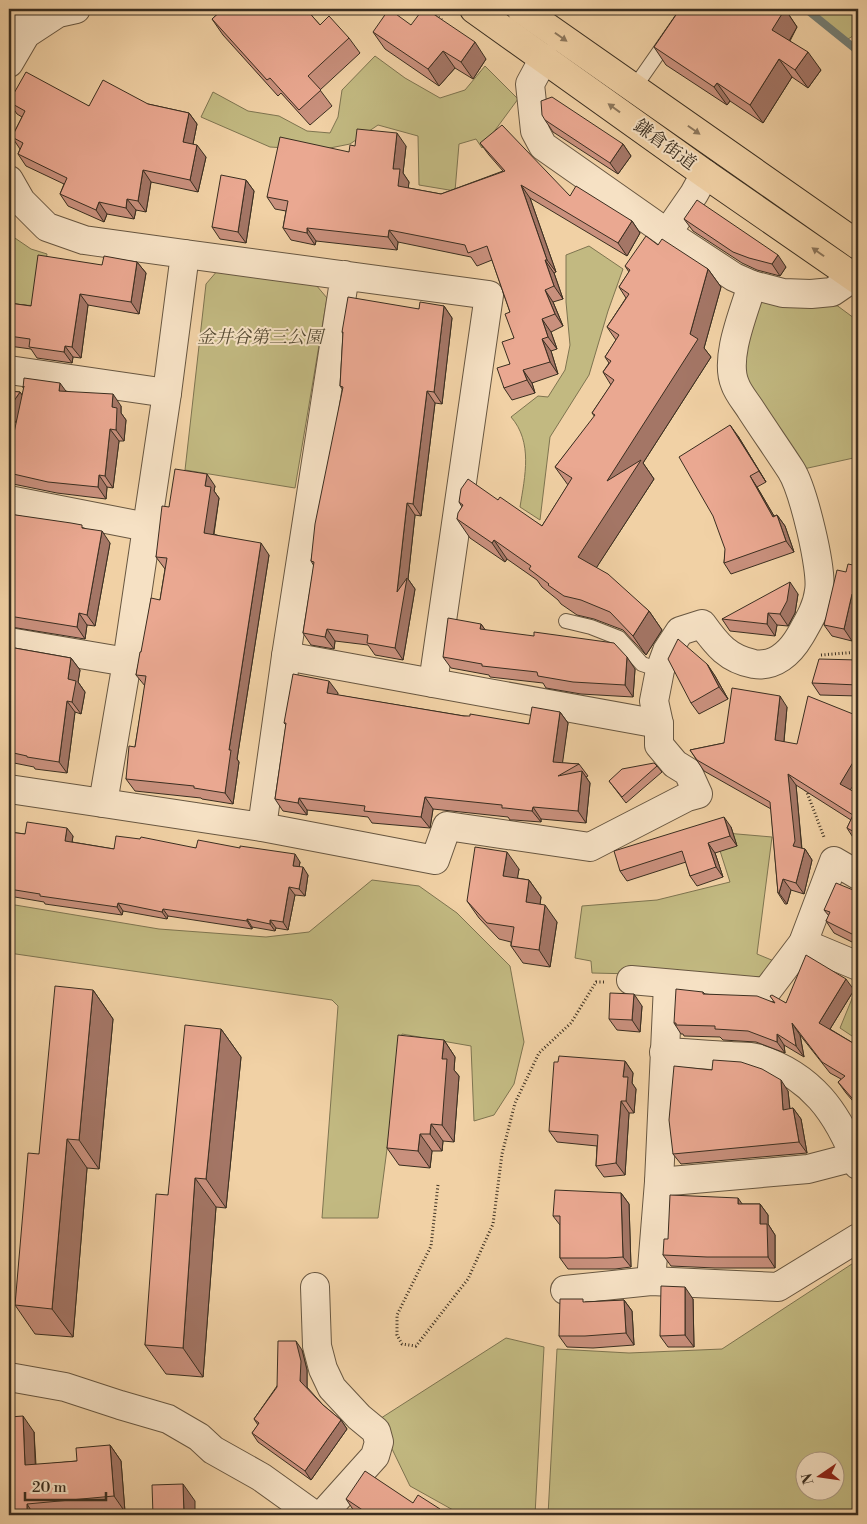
<svg xmlns="http://www.w3.org/2000/svg" width="867" height="1524" font-family="'Libre Bodoni','Noto Serif JP',serif">
  <style>
    .green { fill: #c2b981; stroke: #7e7450; fill-rule: evenodd }
    .lines { fill: none; stroke-linecap: round; stroke-linejoin: round }
    .stream { stroke: #757f76; stroke-width: 8 }
    .service-casing { stroke: #685741; stroke-width: 16 }
    .minor-casing { stroke: #685741; stroke-width: 30 }
    .primary-casing { stroke: #3a2e20; stroke-width: 30 }
    .path { stroke: #3a2e20; stroke-width: 3; stroke-dasharray: 1 2.5; stroke-linecap: butt }
    .service { stroke: #f6e1c4; stroke-width: 14 }
    .minor { stroke: #f6e1c4; stroke-width: 28 }
    .primary { stroke: #f1d1a5; stroke-width: 28 }
    .wall { fill: #c9907d; stroke: #3a2e20 }
    .shaded-wall { fill: #a47666; stroke: #3a2e20 }
    .building { fill: #eaa891; stroke: #3a2e20 }
    .oneway { fill: #8c775c }
    .labels { text-anchor: middle; dominant-baseline: central; stroke-width: 4; stroke-linejoin: round; paint-order: stroke }
    .street-label { font-size: 18px; fill: #3a2e20; stroke: #f6e1c4 }
    .park-label { font-size: 18px; font-style: italic; fill: #554a33; stroke: #f6e1c4 }
  </style>
  <rect width="100%" height="100%" fill="#f1d1a5"/>
  <filter id="stains"><feTurbulence type="fractalNoise" baseFrequency=".004" numOctaves="4"/><feColorMatrix values="0 0 0 0 .2 0 0 0 0 .09 0 0 0 0 .02 0 0 0 .5 -.17"/></filter>
  <radialGradient id="worn" r=".72"><stop offset=".6" stop-color="#630" stop-opacity="0"/><stop offset="1" stop-color="#630" stop-opacity=".3"/></radialGradient>
  <g class="green">
    <path d="M 806,9 L 858,9 C 858,23 861,35 845,40 Z"/>
    <polygon points="375,56 405,78 440,98 465,90 485,66 518,99 482,148 476,139 459,144 455,191 419,185 418,136 378,125 350,144 320,150 270,147 201,117 213,92 248,111 279,116 307,131 330,133 338,117 342,90"/>
    <polygon points="9,234 31,249 47,254 39,306 9,304"/>
    <path d="M 589,246 L 623,269 L 608,311 L 589,375 L 550,437 L 540,520 L 520,507 C 525,476 533,442 511,417 L 538,396 L 548,397 L 565,370 L 570,345 L 566,302 L 566,255 Z"/>
    <polygon points="218,270 316,285 327,298 295,488 185,470 206,284"/>
    <polygon points="752,296 835,304 858,321 858,457 799,470 739,366"/>
    <polygon points="714,832 772,837 757,954 774,961 762,977 592,973 591,961 575,958 582,906 657,900 730,882"/>
    <polygon points="372,880 419,886 457,913 510,966 524,1042 514,1084 494,1115 474,1121 471,1046 402,1034 378,1218 322,1218 338,1006 332,1000 9,953 9,904 159,929 266,937 309,932"/>
    <polygon points="858,984 858,1040 840,1028"/>
    <path d="M 858,1260 L 858,1515 L 548,1515 L 557,1349 L 629,1353 L 722,1349 ZM 804,1462 L 834,1462 L 834,1492 L 804,1492 Z"/>
    <polygon points="506,1338 544,1347 535,1515 462,1515 410,1486 378,1420"/>
  </g>
  <g class="lines">
    <polyline class="stream" points="806,9 858,51"/>
    <g class="service-casing">
      <g id="service">
        <polyline points="634,88 689,9"/>
        <polyline points="566,621 591,627 619,638 642,664 660,670"/>
      </g>
    </g>
    <g class="minor-casing">
      <g id="minor">
        <polyline points="17,9 26,34"/>
        <polyline points="544,58 530,84 535,131 543,146 667,233 734,277 752,285 783,293 811,294 832,292 854,277"/>
        <polyline points="9,63 26,34 58,13 76,9"/>
        <polyline points="9,180 21,201 47,227 84,240 185,254 167,393 147,527"/>
        <polyline points="667,233 694,194 705,174"/>
        <polyline points="185,254 489,295 433,683 286,656 345,275"/>
        <polyline points="9,370 167,393"/>
        <polyline points="9,500 147,527 127,662 103,803 9,789"/>
        <polyline points="9,642 127,662"/>
        <polyline points="433,683 659,724"/>
        <path d="M 103,803 L 262,827 L 435,860 L 447,826 L 590,847 L 687,797 L 698,794 L 688,772 L 675,764 L 659,745 L 659,724 L 654,701 L 660,670 L 667,651 L 680,631 L 702,624 C 717,645 728,659 754,664 C 775,667 790,653 800,636 C 808,622 817,608 819,591 C 823,570 803,489 791,470 C 778,450 764,430 751,410 C 746,402 738,393 735,384 C 724,358 744,312 752,285"/>
        <polyline points="262,827 286,656"/>
        <polyline points="803,943 858,966"/>
        <polyline points="631,980 766,992 803,943 834,861 858,875"/>
        <path d="M 664,1052 C 686,1053 708,1055 730,1056 C 738,1057 748,1056 756,1058 C 812,1075 838,1113 858,1165"/>
        <polyline points="659,1182 808,1169 858,1156"/>
        <polyline points="651,1281 659,1182 668,985"/>
        <polyline points="315,1287 317,1346 323,1369 332,1388 359,1417 376,1431 379,1442 375,1456 322,1515"/>
        <polyline points="565,1290 651,1281 778,1287 858,1238"/>
        <polyline points="9,1377 65,1387 120,1405 168,1419 199,1437 213,1450 261,1477 314,1515"/>
      </g>
    </g>
    <g class="primary-casing">
      <g id="primary">
        <polyline points="474,9 705,174 858,280"/>
        <polyline points="521,9 858,245"/>
      </g>
    </g>
    <g class="path">
      <polyline points="427,9 442,20"/>
      <polyline points="821,655 858,652"/>
      <polyline points="806,790 824,837"/>
      <polyline points="438,1185 431,1246 397,1315 397,1335 402,1344 416,1346 468,1279 493,1224 502,1154 515,1103 539,1053 571,1023 596,982 606,982"/>
    </g>
    <use href="#service" class="service"/>
    <use href="#minor" class="minor"/>
    <use href="#primary" class="primary"/>
  </g>
  <g class="wall">
    <polygon points="220,9 306,9 320,25 349,38 360,53 320,90 332,106 310,125 281,93 278,96 223,35 212,19 221,11"/>
    <polygon points="680,9 771,9 773,12 785,9 797,27 790,41 821,70 808,88 792,77 763,123 730,101 727,105 666,65 654,47"/>
    <polygon points="411,25 486,59 473,79 455,68 439,86 385,49 373,32"/>
    <polygon points="9,102 89,106 148,104 189,113 197,124 193,144 206,157 198,192 151,182 146,212 136,210 134,219 107,214 104,222 68,206 60,194 64,184 26,166 18,154 20,149 12,137 22,117 17,114"/>
    <polygon points="545,120 623,144 631,156 618,174 553,132"/>
    <polygon points="480,143 570,196 632,221 640,233 627,256 530,198 556,272 554,273 563,299 553,302 563,326 551,332 557,349 551,351 558,374 532,383 535,393 512,400 504,388 510,364 514,338 510,312 492,260 477,266 471,257 398,242 397,250 316,241 315,245 291,240 283,228 286,211 275,209 267,197 349,152 355,146 406,146 403,173 409,182 408,188 441,194 503,171 489,155"/>
    <polygon points="246,180 254,191 246,243 220,239 212,227"/>
    <polygon points="684,219 786,267 780,276 757,270 742,263 693,231"/>
    <polygon points="658,245 708,269 721,287 704,348 711,357 643,463 654,479 596,568 649,611 662,630 646,655 623,630 594,619 577,615 561,604 558,600 542,587 537,580 507,559 505,562 470,538 457,519 462,507 459,502 498,500 542,526 568,485 555,467 595,417 592,413 611,385 603,372 609,363 605,357 616,340 607,327 626,298 619,287 629,272 625,266"/>
    <polygon points="137,262 146,273 139,314 88,305 81,358 73,357 72,363 37,358 31,349 9,346 9,303 31,306 102,265"/>
    <polygon points="444,306 452,318 442,404 435,403 421,516 415,515 408,579 415,589 403,660 375,655 368,645 335,641 334,649 311,645 303,633 314,566 311,561 343,390 340,386 343,334 342,332 419,309"/>
    <polygon points="23,388 66,391 121,406 121,413 126,420 124,441 119,441 113,488 107,487 106,499 57,493 13,484 9,478 9,456 17,420 9,431 9,391 20,392 22,395 24,389"/>
    <polygon points="738,436 766,482 757,487 774,516 777,515 785,526 794,552 731,574 724,563"/>
    <polygon points="215,486 214,491 219,498 214,534 269,555 237,759 239,762 233,804 202,799 201,798 135,791 126,779 135,747 145,686 136,675 141,652 160,600 165,569 156,557 169,507"/>
    <polygon points="9,514 84,528 110,543 95,626 87,625 85,639 11,627 9,627"/>
    <polygon points="858,566 858,615 852,641 832,636 824,625 846,572"/>
    <polygon points="798,594 795,613 788,626 777,625 775,636 730,631 722,619"/>
    <polygon points="481,624 485,630 635,669 633,697 581,694 546,688 543,683 490,677 489,675 451,668 443,657"/>
    <polygon points="9,647 71,658 80,670 78,682 85,692 81,714 75,712 67,773 35,769 34,767 9,762"/>
    <polygon points="858,660 858,696 820,695 812,683"/>
    <polygon points="707,664 715,676 728,699 699,714 691,703"/>
    <polygon points="338,693 337,695 464,716 529,724 560,712 568,723 562,763 579,764 588,776 586,777 590,783 586,823 541,819 541,822 514,820 510,820 508,817 433,809 430,828 372,823 368,817 307,810 307,815 283,811 275,799 286,725 284,723"/>
    <polygon points="787,707 784,742 850,790 858,794 858,841 854,839 847,828 851,820 796,785 802,849 805,849 812,860 804,894 791,890 787,904 785,904 778,893 771,809 704,771 690,750 724,743"/>
    <polygon points="657,766 662,772 626,803 609,781"/>
    <polygon points="731,827 737,846 715,853 723,877 697,886 690,876 686,862 627,881 620,871"/>
    <polygon points="9,832 25,834 73,836 72,842 114,849 196,848 300,862 299,867 308,875 305,896 295,895 288,930 276,928 275,931 252,927 252,929 168,916 167,919 123,911 122,915 45,904 44,902 9,896"/>
    <polygon points="519,869 517,878 529,880 541,897 540,904 557,922 550,967 523,963 511,946 511,942 499,939 479,918 467,901"/>
    <polygon points="858,892 858,945 834,933 826,921 829,916 824,910"/>
    <polygon points="93,990 113,1019 99,1169 87,1168 73,1337 35,1334 15,1305 39,1154"/>
    <polygon points="854,990 830,1029 858,1046 858,1107 846,1093 838,1082 841,1079 830,1073 800,1035 804,1057 784,1045 785,1053 756,1042 723,1040 720,1037 684,1036 683,1034 681,1034 674,1023 703,992 705,994 775,1002 770,996 786,1003"/>
    <polygon points="642,1006 640,1032 617,1030 609,1019"/>
    <polygon points="221,1029 241,1057 226,1208 216,1207 203,1377 166,1374 145,1345 168,1195"/>
    <polygon points="444,1040 455,1057 454,1070 459,1076 454,1142 443,1141 442,1151 432,1151 430,1168 399,1165 387,1148"/>
    <polygon points="625,1061 633,1073 632,1083 636,1089 634,1113 629,1113 625,1175 604,1177 596,1166 597,1146 557,1142 549,1131"/>
    <polygon points="712,1070 788,1091 790,1109 793,1108 801,1119 807,1153 681,1164 673,1154"/>
    <polygon points="621,1193 629,1204 631,1267 615,1269 568,1269 560,1258 560,1225 553,1216"/>
    <polygon points="742,1204 760,1204 768,1215 768,1224 775,1235 775,1268 715,1268 671,1266 663,1255 668,1239"/>
    <polygon points="693,1299 694,1347 668,1347 660,1336"/>
    <polygon points="624,1300 632,1311 634,1345 593,1348 567,1347 559,1336 585,1302"/>
    <polygon points="302,1350 307,1370 307,1387 323,1405 341,1420 347,1429 311,1480 258,1442 252,1433 258,1425 254,1419"/>
    <polygon points="34,1432 36,1465 77,1461 110,1445 121,1461 125,1512 93,1515 9,1515"/>
    <polygon points="346,1499 413,1503 445,1515 361,1515 354,1511"/>
  </g>
  <g class="shaded-wall">
    <polygon points="765,9 771,9 776,23 785,9 797,27 785,48 772,30"/>
    <polygon points="475,42 486,59 473,79 461,62"/>
    <polygon points="443,51 455,68 439,86 428,69"/>
    <polygon points="808,52 821,70 808,88 795,70"/>
    <polygon points="779,59 792,77 763,123 750,105"/>
    <polygon points="717,83 730,101 727,105 714,87"/>
    <polygon points="189,113 197,124 191,154 183,142"/>
    <polygon points="397,133 406,146 403,173 409,182 407,198 398,186 393,169"/>
    <polygon points="623,144 631,156 618,174 610,163"/>
    <polygon points="197,145 206,157 198,192 190,180"/>
    <polygon points="143,170 151,182 146,212 138,201"/>
    <polygon points="246,180 254,191 246,243 238,232"/>
    <polygon points="521,185 530,198 556,272 547,260"/>
    <polygon points="127,199 136,210 134,219 126,208"/>
    <polygon points="99,202 107,214 104,222 96,210"/>
    <polygon points="632,221 640,233 627,256 618,243"/>
    <polygon points="307,228 316,241 315,245 307,233"/>
    <polygon points="389,230 398,242 397,250 388,237"/>
    <polygon points="778,255 786,267 780,276 772,264"/>
    <polygon points="545,260 554,273 563,299 554,286"/>
    <polygon points="137,262 146,273 139,314 131,302"/>
    <polygon points="708,269 721,287 704,348 711,357 643,463 654,479 591,576 578,557 607,481 690,334"/>
    <polygon points="545,290 553,302 563,326 555,314"/>
    <polygon points="80,294 88,305 81,358 72,347"/>
    <polygon points="444,306 452,318 442,404 434,392"/>
    <polygon points="542,319 551,332 557,349 548,337"/>
    <polygon points="542,339 551,351 558,374 550,362"/>
    <polygon points="65,346 73,357 72,363 64,352"/>
    <polygon points="523,370 532,383 535,393 527,380"/>
    <polygon points="60,383 68,394 59,391"/>
    <polygon points="427,391 435,403 421,516 413,504"/>
    <polygon points="20,392 28,404 9,431 9,408"/>
    <polygon points="113,394 121,406 121,413 126,420 124,441 116,430 112,407"/>
    <polygon points="730,425 738,436 766,482 759,471"/>
    <polygon points="110,429 119,441 113,488 105,476"/>
    <polygon points="207,474 215,486 214,491 219,498 212,544 204,533 205,486"/>
    <polygon points="99,475 107,487 106,499 98,487"/>
    <polygon points="750,476 757,487 781,528 773,517"/>
    <polygon points="407,503 415,515 408,579 415,589 403,660 395,648 397,592"/>
    <polygon points="777,515 785,526 794,552 786,541"/>
    <polygon points="102,531 110,543 95,626 87,615"/>
    <polygon points="494,540 507,559 505,562 492,543"/>
    <polygon points="261,543 269,555 237,759 239,762 233,804 225,793 229,750"/>
    <polygon points="790,582 798,594 795,613 788,626 780,614"/>
    <polygon points="852,594 858,602 858,615 852,641 844,629"/>
    <polygon points="649,611 662,630 646,655 633,636"/>
    <polygon points="79,613 87,625 85,639 77,627"/>
    <polygon points="768,613 777,625 775,636 767,624"/>
    <polygon points="481,624 489,635 480,629"/>
    <polygon points="327,629 335,641 334,649 325,637"/>
    <polygon points="627,657 635,669 633,697 625,685"/>
    <polygon points="71,658 80,670 78,682 85,692 81,714 72,702 68,679"/>
    <polygon points="707,664 715,676 728,699 719,687"/>
    <polygon points="329,681 338,693 335,705 327,693"/>
    <polygon points="780,696 787,707 783,751 775,740"/>
    <polygon points="67,701 75,712 67,773 59,762"/>
    <polygon points="560,712 568,723 561,774 553,762"/>
    <polygon points="858,752 858,778 847,795 840,784"/>
    <polygon points="582,771 590,783 586,823 578,811"/>
    <polygon points="788,774 796,785 802,852 793,846"/>
    <polygon points="425,797 433,809 430,828 421,817"/>
    <polygon points="299,798 307,810 307,815 298,803"/>
    <polygon points="533,807 541,819 541,822 532,811"/>
    <polygon points="724,817 731,827 737,846 730,836"/>
    <polygon points="67,828 73,836 71,848 65,841"/>
    <polygon points="708,843 715,853 723,877 716,867"/>
    <polygon points="805,849 812,860 804,894 796,883"/>
    <polygon points="507,852 519,869 515,893 503,876"/>
    <polygon points="295,854 300,862 298,874 293,866"/>
    <polygon points="303,867 308,875 305,896 299,889"/>
    <polygon points="783,879 791,890 787,904 779,893"/>
    <polygon points="529,880 541,897 538,919 526,902"/>
    <polygon points="289,887 295,895 288,930 283,922"/>
    <polygon points="118,903 123,911 122,915 117,907"/>
    <polygon points="545,905 557,922 550,967 539,950"/>
    <polygon points="163,909 168,916 167,919 162,912"/>
    <polygon points="247,919 252,927 252,929 247,921"/>
    <polygon points="270,920 276,928 275,931 270,924"/>
    <polygon points="846,979 854,990 827,1034 819,1023"/>
    <polygon points="93,990 113,1019 99,1169 79,1140"/>
    <polygon points="634,994 642,1006 640,1032 632,1020"/>
    <polygon points="792,1023 800,1035 804,1057 796,1046"/>
    <polygon points="221,1029 241,1057 226,1208 206,1179"/>
    <polygon points="777,1034 784,1045 785,1053 777,1042"/>
    <polygon points="444,1040 455,1057 454,1070 459,1076 454,1142 442,1125 442,1059"/>
    <polygon points="625,1061 633,1073 632,1083 636,1089 634,1113 626,1101 623,1077"/>
    <polygon points="781,1080 788,1091 791,1121 783,1110"/>
    <polygon points="621,1101 629,1113 625,1175 616,1163"/>
    <polygon points="793,1108 801,1119 807,1153 799,1142"/>
    <polygon points="431,1124 443,1141 442,1151 430,1134"/>
    <polygon points="420,1134 432,1151 430,1168 418,1151"/>
    <polygon points="67,1139 87,1168 73,1337 52,1309"/>
    <polygon points="195,1178 216,1207 203,1377 183,1348"/>
    <polygon points="621,1193 629,1204 631,1267 623,1257"/>
    <polygon points="738,1198 745,1208 738,1204"/>
    <polygon points="760,1204 768,1215 768,1224 775,1235 775,1268 768,1257 760,1224"/>
    <polygon points="685,1287 693,1299 694,1347 685,1335"/>
    <polygon points="624,1300 632,1311 634,1345 626,1333"/>
    <polygon points="296,1341 302,1350 307,1370 307,1390 300,1381"/>
    <polygon points="23,1416 34,1432 36,1482 25,1465"/>
    <polygon points="341,1420 347,1429 311,1480 305,1471"/>
    <polygon points="110,1445 121,1461 125,1512 114,1496"/>
    <polygon points="183,1484 195,1501 195,1515 184,1515"/>
    <polygon points="27,1504 34,1515 27,1515"/>
    <polygon points="440,1509 445,1515 437,1515"/>
  </g>
  <g class="building">
    <polygon points="222,9 306,9 320,25 329,16 349,38 308,76 321,90 299,110 270,78 267,80 212,19 222,10"/>
    <polygon points="389,9 411,25 423,9 426,9 475,42 461,62 443,51 428,69 373,32"/>
    <polygon points="680,9 765,9 767,14 785,9 772,30 808,52 795,70 779,59 750,105 717,83 714,87 654,47"/>
    <polygon points="26,72 89,106 103,80 148,104 189,113 183,142 197,145 190,180 143,170 138,201 127,199 126,208 99,202 96,210 60,194 67,178 18,154 23,143 12,137 25,111 9,102"/>
    <polygon points="552,97 623,144 610,163 545,120 542,115 541,101"/>
    <polygon points="502,125 570,196 576,186 632,221 618,243 521,185 547,260 545,260 554,286 545,290 555,314 542,319 548,337 542,339 550,362 523,370 527,380 504,388 497,368 510,364 502,342 514,338 505,314 510,312 487,246 468,253 465,245 389,230 388,237 307,228 307,233 283,228 288,201 267,197 280,137 349,152 350,145 355,146 357,129 397,133 393,169 400,169 398,186 441,194 505,171 480,143"/>
    <polygon points="221,175 246,180 238,232 212,227"/>
    <polygon points="697,200 778,255 772,264 749,258 733,252 684,219"/>
    <polygon points="646,236 658,245 662,239 708,269 690,334 698,339 607,481 641,460 578,557 608,574 649,611 633,636 610,612 581,600 564,596 548,585 549,584 529,569 531,566 494,540 492,543 457,519 458,513 463,505 459,502 461,489 468,479 498,500 500,497 542,526 572,478 555,467 595,415 592,413 614,380 603,372 611,361 605,357 619,335 607,327 629,294 619,287 630,270 625,266"/>
    <polygon points="38,255 102,265 104,256 137,262 131,302 80,294 72,347 65,346 64,352 29,347 30,339 9,336 9,303 31,306"/>
    <polygon points="348,297 419,309 420,302 444,306 434,392 427,391 413,504 407,503 397,592 407,578 395,648 367,643 368,635 327,629 325,637 303,633 314,562 311,561 315,524 343,387 340,386 343,332 342,332"/>
    <polygon points="24,378 60,383 59,391 113,394 112,407 117,408 116,430 110,429 105,476 99,475 98,487 48,482 9,473 9,456 24,386 23,388"/>
    <polygon points="9,391 20,392 9,408"/>
    <polygon points="730,425 759,471 750,476 773,517 777,515 786,541 724,563 725,549 713,516 679,457"/>
    <polygon points="175,469 207,474 205,486 211,487 204,533 261,543 229,750 231,750 225,793 194,788 194,786 126,779 129,746 135,747 146,676 136,675 140,652 141,652 151,598 160,600 167,558 156,557 162,506 169,507"/>
    <polygon points="9,514 71,523 82,525 82,528 102,531 87,615 79,613 77,627 9,616"/>
    <polygon points="848,564 858,566 858,595 852,594 844,629 824,625 837,570 846,572"/>
    <polygon points="790,582 787,601 780,614 768,613 767,624 722,619"/>
    <polygon points="448,618 481,624 480,629 534,636 534,632 614,643 627,657 625,685 573,682 538,676 537,672 482,666 482,664 443,657"/>
    <polygon points="678,639 707,664 719,687 691,703 668,659"/>
    <polygon points="9,647 71,658 68,679 76,681 72,702 67,701 59,762 27,757 27,756 9,752"/>
    <polygon points="819,659 858,660 858,685 812,683"/>
    <polygon points="293,674 329,681 327,693 464,716 470,716 470,714 529,724 532,707 560,712 553,762 579,764 558,776 582,771 578,811 533,807 532,811 505,808 502,808 502,805 425,797 421,817 364,811 365,806 299,798 298,803 275,799 286,723 284,723"/>
    <polygon points="732,688 780,696 775,740 797,744 808,696 858,716 858,752 855,759 840,784 858,794 858,834 847,828 853,815 788,774 795,841 793,846 805,849 796,883 783,879 779,893 778,893 770,802 697,760 690,750 724,743"/>
    <polygon points="654,763 657,766 622,797 609,781 622,769"/>
    <polygon points="724,817 730,836 708,843 716,867 690,876 682,851 620,871 614,851"/>
    <polygon points="27,822 67,828 65,841 114,849 116,836 140,839 141,837 196,848 198,840 240,848 240,846 295,854 293,866 303,867 299,889 289,887 283,922 270,920 270,924 247,919 247,921 163,909 162,912 118,903 117,907 40,896 40,894 9,889 9,832 25,834"/>
    <polygon points="475,847 507,852 503,876 529,880 526,902 545,905 539,950 511,946 514,927 487,923 467,901"/>
    <polygon points="836,883 858,892 858,937 826,921 830,912 824,910"/>
    <polygon points="806,955 846,979 819,1023 858,1046 858,1105 838,1082 845,1076 822,1062 792,1023 796,1046 777,1034 777,1042 748,1031 715,1029 715,1026 676,1025 676,1023 674,1023 676,989 703,992 703,994 757,996 775,1003 770,996 772,995 786,1003"/>
    <polygon points="55,986 93,990 79,1140 67,1139 52,1309 15,1305 28,1153 39,1154"/>
    <polygon points="610,993 634,994 632,1020 609,1019"/>
    <polygon points="185,1025 221,1029 206,1179 195,1178 183,1348 145,1345 156,1194 168,1195"/>
    <polygon points="398,1035 444,1040 442,1059 447,1059 442,1125 431,1124 430,1134 420,1134 418,1151 387,1148"/>
    <polygon points="559,1056 625,1061 623,1077 628,1077 626,1101 621,1101 616,1163 596,1166 598,1135 549,1131 554,1062 558,1062"/>
    <polygon points="713,1060 741,1062 762,1069 781,1080 783,1110 793,1108 799,1142 673,1154 669,1120 674,1066 712,1070"/>
    <polygon points="555,1190 621,1193 623,1257 607,1258 560,1258 560,1216 553,1216"/>
    <polygon points="670,1195 738,1198 738,1204 760,1204 760,1224 767,1224 768,1257 707,1257 663,1255 664,1239 668,1239"/>
    <polygon points="661,1286 685,1287 685,1335 660,1336"/>
    <polygon points="560,1299 583,1299 583,1302 624,1300 626,1333 585,1336 559,1336"/>
    <polygon points="278,1341 296,1341 301,1361 300,1381 323,1405 341,1420 305,1471 252,1433 259,1423 254,1419 277,1387"/>
    <polygon points="23,1416 25,1465 77,1461 76,1448 110,1445 114,1496 27,1504 27,1515 9,1515 9,1417"/>
    <polygon points="365,1471 413,1503 418,1495 440,1509 437,1515 370,1515 346,1499"/>
    <polygon points="183,1484 184,1515 153,1515 152,1485"/>
  </g>
  <defs><path id="oneway-solid" d="M-6-.8H1V-3.2L6.5 0L1 3.2V.8H-6Z" transform="scale(1.25)"/></defs>
  <g class="oneway">
    <use href="#oneway-solid" transform="translate(561 37) rotate(35)"/>
    <use href="#oneway-solid" transform="translate(614 108) rotate(-144)"/>
    <use href="#oneway-solid" transform="translate(694 130) rotate(35)"/>
    <use href="#oneway-solid" transform="translate(818 252) rotate(-145)"/>
  </g>
  <g class="labels">
    <g class="street-label">
      <text transform="translate(665 145) rotate(36)">鎌倉街道</text>
    </g>
    <g class="park-label">
      <text x="260" y="337">金井谷第三公園</text>
    </g>
  </g>
  <rect width="867" height="1524" fill="none" stroke="#f1d1a5" stroke-width="30"/>
  <rect x="10" y="10" width="847" height="1504" fill="none" stroke="#3a2e20" stroke-width="2.5"/>
  <rect x="15" y="15" width="837" height="1494" fill="none" stroke="#3a2e20"/>
  <g transform="translate(820 1476) rotate(257)"><circle r="24" fill="#f6e1c4" stroke="#ab9982"/>
  <path d="M0-4L9 19L0 12L-9 19Z" fill="#8f2418"/>
  <text y="-8" font-size="14" font-weight="bold" text-anchor="middle" fill="#3a2e20">N</text>
  </g>
  <path d="M25 1492v8h81v-8" fill="none" stroke="#3a2e20" stroke-width="2.5"/>
  <text x="32" y="1492" font-size="15" fill="#3a2e20" stroke="#f6e1c4" stroke-width="4" paint-order="stroke">20 m</text>
  <rect width="100%" height="100%" filter="url(#stains)"/>
  <rect width="100%" height="100%" fill="url(#worn)"/>
</svg>
